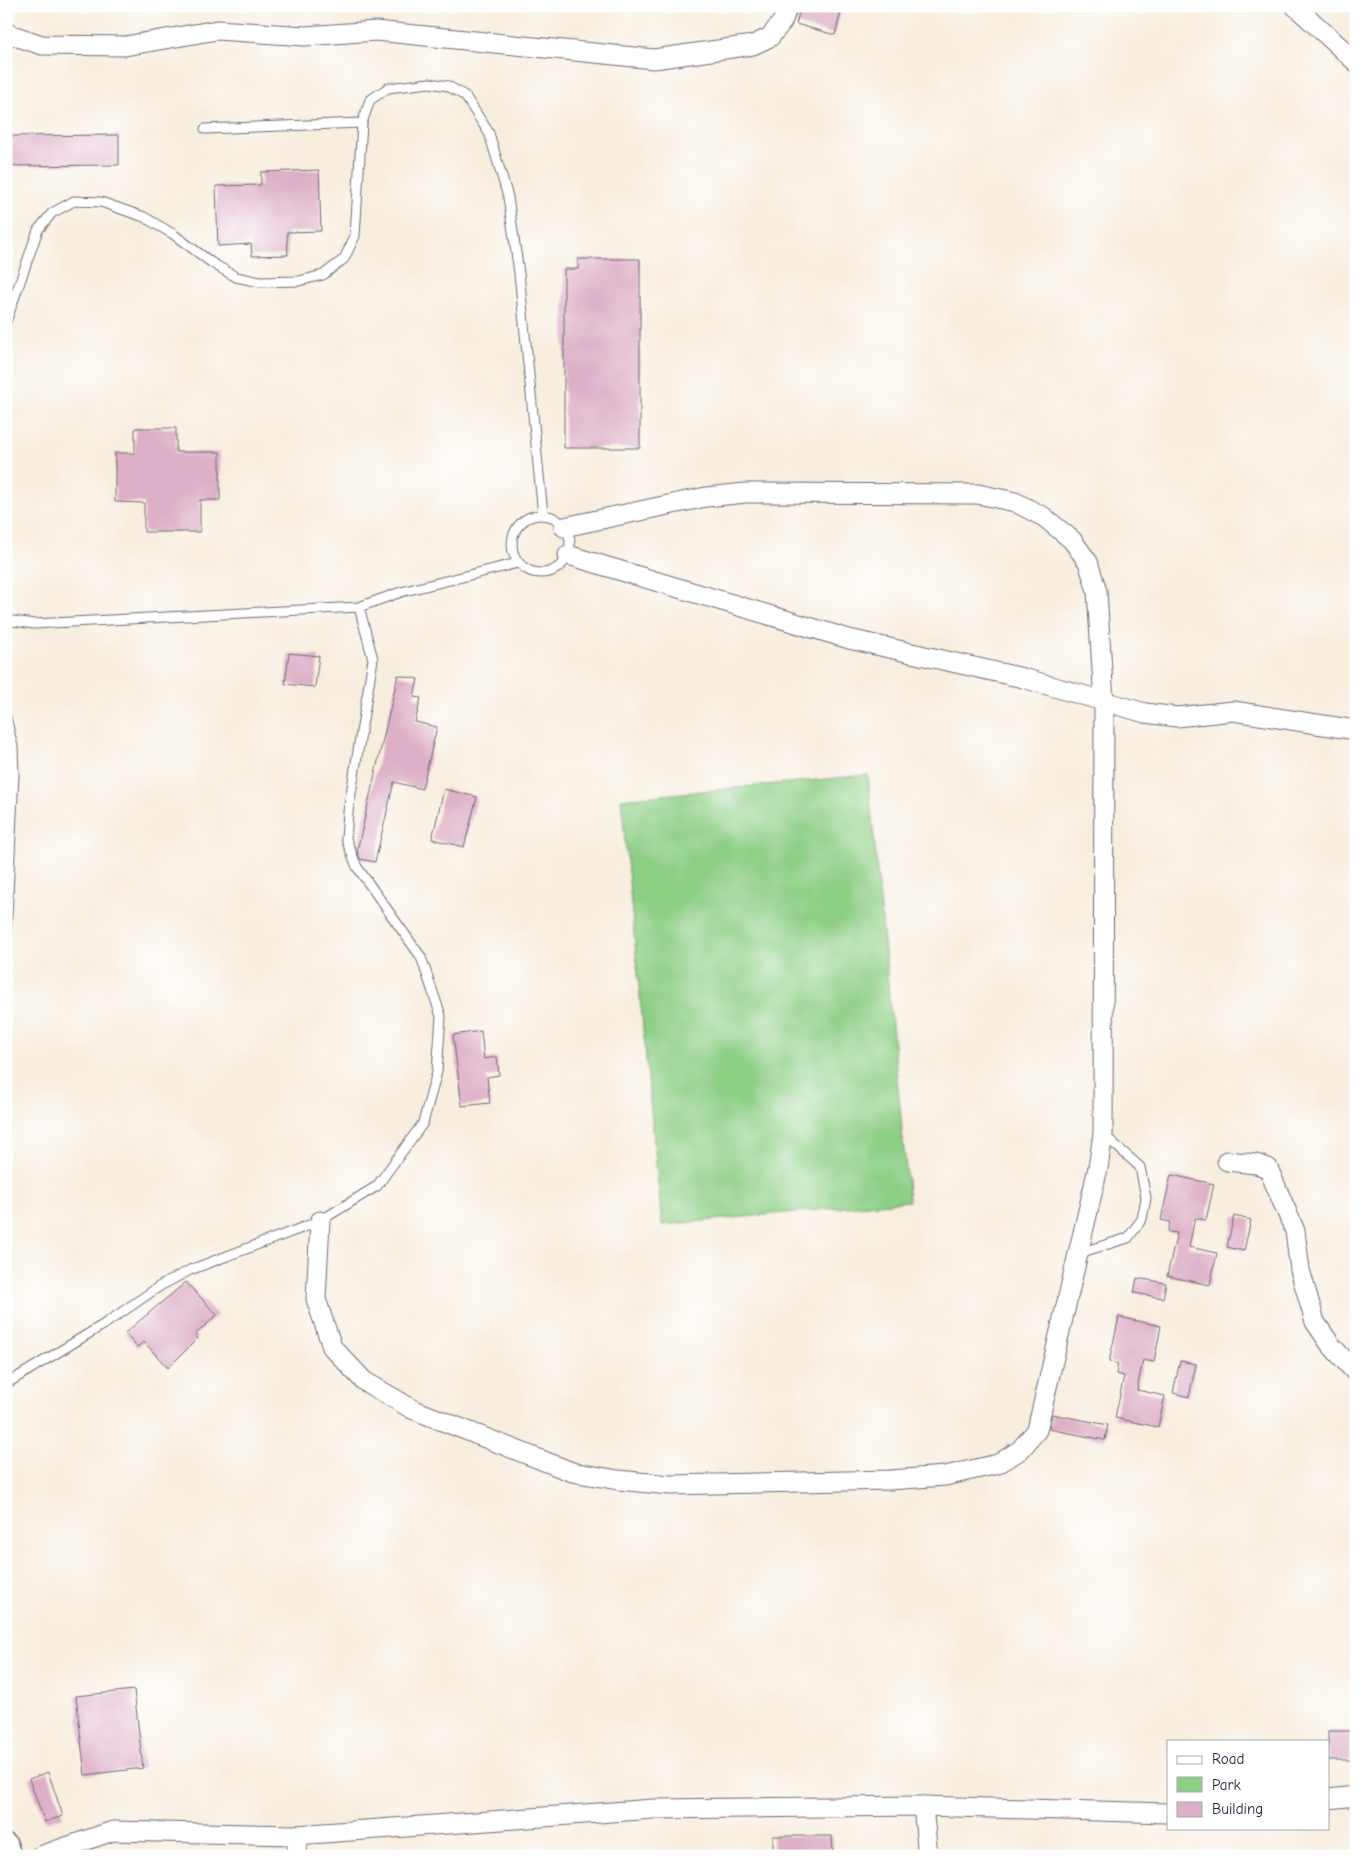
<svg xmlns="http://www.w3.org/2000/svg" width="1362" height="1862" font-family="'Comic Neue',sans-serif">
  <style>
    .green { fill: #8ecf86; stroke: #587860 }
    .building { fill: #ddb0c7 }
    .lines { fill: none; stroke-linecap: round; stroke-linejoin: round }
    .service-casing { stroke: #6d6974; stroke-width: 11 }
    .minor-casing { stroke: #6d6974; stroke-width: 21 }
    .tertiary-casing { stroke: #6d6974; stroke-width: 25 }
    .service { stroke: #fff; stroke-width: 9 }
    .minor { stroke: #fff; stroke-width: 19 }
    .tertiary { stroke: #fff; stroke-width: 22 }
  </style>
  <rect width="100%" height="100%" fill="#fff"/>
  <filter id="ink" filterUnits="userSpaceOnUse"><feTurbulence type="fractalNoise" baseFrequency=".02" numOctaves="2"/><feDisplacementMap in="SourceGraphic" scale="10" xChannelSelector="R" yChannelSelector="G"/><feConvolveMatrix kernelMatrix="1 2 1 2 8 2 1 2 1" color-interpolation-filters="sRGB"/></filter>
  <filter id="wash" filterUnits="userSpaceOnUse"><feTurbulence type="fractalNoise" baseFrequency=".0096" numOctaves="4" result="noise"/><feDisplacementMap in="SourceGraphic" scale="20" xChannelSelector="R" yChannelSelector="G"/><feGaussianBlur stdDeviation="1.12" result="paint"/><feColorMatrix in="noise" values="0 0 0 0 0 0 0 0 0 0 0 0 0 0 0 0 0 1.4 0 .05"/><feComposite in="paint" operator="in"/></filter>
  <g filter="url(#wash)">
    <rect width="100%" height="100%" fill="#f8eede"/>
    <polygon class="green" points="868,775 909,1201 662,1225 621,799"/>
    <g id="blocks">
      <g class="building">
        <polygon points="801,6 836,6 835,10 841,12 835,35 796,24"/>
        <polygon points="119,135 119,165 6,166 6,136"/>
        <polygon points="319,170 321,231 287,232 288,255 252,256 251,244 218,246 216,186 261,185 261,172"/>
        <polygon points="578,259 640,259 640,448 564,448 564,269 578,269"/>
        <polygon points="135,428 176,428 176,452 220,452 220,500 200,500 200,532 144,532 144,503 115,502 115,453 135,453"/>
        <polygon points="289,653 319,656 315,687 285,684"/>
        <polygon points="398,675 418,679 414,697 421,698 415,722 437,727 422,789 394,782 375,862 360,859 357,851"/>
        <polygon points="444,789 477,797 464,847 432,839"/>
        <polygon points="481,1031 484,1059 497,1057 499,1075 487,1077 490,1103 462,1106 453,1035"/>
        <polygon points="1171,1175 1214,1184 1206,1220 1195,1218 1189,1247 1217,1253 1210,1285 1167,1276 1177,1233 1168,1232 1170,1222 1161,1220"/>
        <polygon points="1234,1216 1251,1220 1244,1251 1227,1247"/>
        <polygon points="1137,1278 1166,1283 1163,1298 1134,1293"/>
        <polygon points="186,1282 217,1315 195,1335 198,1338 168,1368 144,1342 137,1347 125,1333"/>
        <polygon points="1119,1317 1161,1326 1154,1362 1143,1360 1137,1390 1165,1396 1158,1427 1115,1418 1124,1376 1116,1374 1118,1364 1109,1362"/>
        <polygon points="1180,1361 1196,1364 1189,1397 1173,1393"/>
        <polygon points="1052,1414 1108,1425 1105,1440 1049,1429"/>
        <polygon points="134,1690 143,1768 85,1775 76,1696"/>
        <rect x="1328" y="1731" width="27" height="29"/>
        <polygon points="48,1772 63,1816 45,1822 29,1779"/>
        <polygon points="773,1836 832,1836 833,1853 773,1856"/>
      </g>
    </g>
  </g>
  <g filter="url(#ink)">
    <use href="#blocks" fill-opacity="0" stroke="#6d6974" stroke-width="1"/>
    <g class="lines">
      <g class="service-casing">
        <g id="service">
          <polyline points="205,129 362,123"/>
          <polyline points="6,322 38,230 52,213 74,201 101,202 144,217 173,234 212,263 236,277 260,282 299,281 323,275 344,259 355,236 362,123 370,100 388,88 429,83 448,86 465,96 489,133 508,197 519,273 543,515"/>
          <circle cx="541" cy="544" r="29"/>
          <polyline points="6,620 34,624 359,607 401,592 518,563"/>
          <polyline points="6,717 13,747 14,774 6,934"/>
          <polyline points="1079,1253 1128,1238 1142,1219 1146,1198 1140,1167 1103,1134"/>
          <polyline points="6,1384 106,1323 160,1286 190,1270 320,1221 377,1186 423,1123 437,1072 441,1016 421,957 357,867 346,839 348,812 373,659 359,607"/>
        </g>
      </g>
      <g class="minor-casing">
        <g id="minor">
          <polyline points="1295,6 1356,62"/>
          <polyline points="6,33 42,45 125,46 217,30 305,36 376,31 654,59 753,45 770,37 782,22 788,6"/>
          <polyline points="568,555 849,639 1023,678 1145,713 1177,717 1233,711 1356,730"/>
          <polyline points="1227,1161 1256,1164 1268,1168 1295,1231 1300,1270 1315,1322 1330,1344 1356,1373"/>
          <polyline points="320,1221 316,1299 332,1347 364,1381 412,1409 572,1472 618,1480 670,1485 890,1480 945,1476 998,1464 1020,1450 1037,1430 1098,1168 1103,1134 1104,702 1097,591 1088,562 1072,540 1044,517 1015,502 978,494 746,493 706,497 564,527"/>
          <polyline points="1328,1799 1356,1796"/>
          <polyline points="923,1806 928,1856"/>
          <polyline points="296,1835 298,1856"/>
          <polyline points="40,1856 113,1831 296,1835 653,1809 923,1806 1168,1813"/>
        </g>
      </g>
      <g class="tertiary-casing">
        <polyline id="tertiary" points="6,1845 10,1856"/>
      </g>
      <use href="#service" class="service"/>
      <use href="#minor" class="minor"/>
      <use href="#tertiary" class="tertiary"/>
    </g>
  </g>
  <rect width="1362" height="1862" fill="none" stroke="#fff" stroke-width="25"/>
  <rect x="1167" y="1740" width="162" height="90" fill="#ffffff" stroke="#a7a7b1"/>
  <rect x="1177" y="1756" width="25" height="8" fill="#ffffff" stroke="#a7a7b1"/>
  <text x="1212" y="1764" font-size="15" fill="#22223b">Road</text>
  <rect x="1177" y="1777" width="25" height="15" fill="#8ecf86" stroke="#a7a7b1"/>
  <text x="1212" y="1790" font-size="15" fill="#22223b">Park</text>
  <rect x="1177" y="1802" width="25" height="15" fill="#ddb0c7" stroke="#a7a7b1"/>
  <text x="1212" y="1814" font-size="15" fill="#22223b">Building</text>
</svg>
